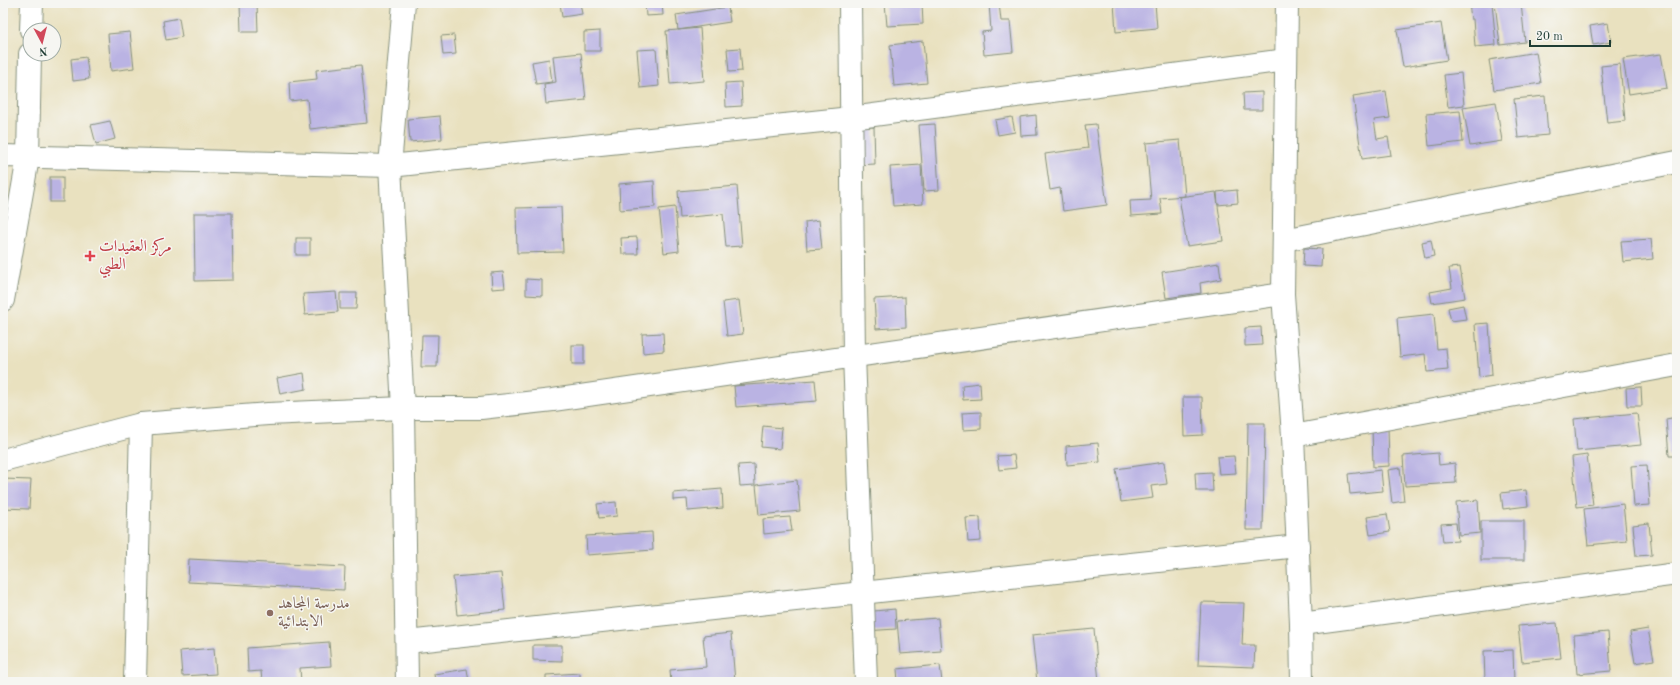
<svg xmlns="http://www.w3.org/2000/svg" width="1680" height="685" font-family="'Old Standard TT',Amiri,serif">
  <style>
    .building { fill: #bab3e3 }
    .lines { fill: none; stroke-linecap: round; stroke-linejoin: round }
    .street-casing { stroke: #848f7a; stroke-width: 24 }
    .street { stroke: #fff; stroke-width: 22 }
    .health-dot { fill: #e0444e; stroke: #f6f6f2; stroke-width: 1.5 }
    .education-dot { fill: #8d6e63; stroke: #f6f6f2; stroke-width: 1.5 }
    .labels { text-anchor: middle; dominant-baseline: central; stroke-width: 3; stroke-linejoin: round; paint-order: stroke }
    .health-label { font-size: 16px; fill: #be3a42; stroke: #f6f6f2; text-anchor: start }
    .education-label { font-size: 16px; fill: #785e54; stroke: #f6f6f2; text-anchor: start }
  </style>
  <rect width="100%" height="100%" fill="#f6f6f2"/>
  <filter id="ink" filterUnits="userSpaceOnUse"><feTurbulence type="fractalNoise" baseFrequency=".025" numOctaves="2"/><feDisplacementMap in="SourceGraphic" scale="8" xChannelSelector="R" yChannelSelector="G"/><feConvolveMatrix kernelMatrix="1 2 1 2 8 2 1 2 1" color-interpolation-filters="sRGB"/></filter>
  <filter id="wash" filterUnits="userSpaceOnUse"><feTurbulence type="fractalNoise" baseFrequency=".012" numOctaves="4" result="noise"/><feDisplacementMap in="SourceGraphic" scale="16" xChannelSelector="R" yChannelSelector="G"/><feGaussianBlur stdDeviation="0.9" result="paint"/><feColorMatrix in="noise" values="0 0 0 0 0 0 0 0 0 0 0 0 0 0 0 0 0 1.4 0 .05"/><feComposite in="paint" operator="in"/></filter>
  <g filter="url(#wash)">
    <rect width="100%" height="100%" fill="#e9e1bf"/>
    <g id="blocks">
      <g class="building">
        <polygon points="240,3 257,3 258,32 241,32"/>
        <polygon points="560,3 580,3 582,14 562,17"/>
        <polygon points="645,3 662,3 663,15 646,16"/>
        <polygon points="667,3 695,3 695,5 667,7"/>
        <polygon points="717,3 734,3 734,5 717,6"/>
        <polygon points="885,3 922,3 923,24 887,26"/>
        <polygon points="989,3 999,3 1001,21 1010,21 1013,52 984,55 982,32 991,31"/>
        <polygon points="1114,3 1155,3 1157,28 1116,32"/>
        <polygon points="1469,3 1492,3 1496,45 1475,47 1473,19 1471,19"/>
        <polygon points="1495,3 1521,3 1525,42 1500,45"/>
        <polygon points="728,7 730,22 678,30 676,15"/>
        <polygon points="179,18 182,37 166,40 163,21"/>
        <polygon points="1441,23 1447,60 1403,67 1397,30"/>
        <polygon points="1608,23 1611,42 1593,45 1590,26"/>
        <polygon points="700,28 704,81 670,84 666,31"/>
        <polygon points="600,31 600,51 584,51 584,32"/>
        <polygon points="130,32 134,68 111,71 108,34"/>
        <polygon points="454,35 456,54 443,55 441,36"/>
        <polygon points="923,41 927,83 894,86 890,45"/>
        <polygon points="740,48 742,71 729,72 727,49"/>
        <polygon points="656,49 659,86 640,88 637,50"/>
        <polygon points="1536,52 1541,83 1494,90 1489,60"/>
        <polygon points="581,53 586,100 546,104 544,84 556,82 553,56"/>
        <polygon points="1661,54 1667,88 1629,94 1623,59"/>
        <polygon points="86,57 89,79 73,81 71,59"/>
        <polygon points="549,59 552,82 536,84 532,62"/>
        <polygon points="1620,64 1625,121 1607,123 1601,66"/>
        <polygon points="361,65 367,123 310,129 307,99 290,101 289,82 317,79 316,70"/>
        <polygon points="1461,73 1464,105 1448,107 1444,75"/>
        <polygon points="741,82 742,106 726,107 725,83"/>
        <polygon points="1386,91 1390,118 1374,120 1377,139 1388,137 1391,155 1362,159 1353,96"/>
        <polygon points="1262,92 1262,110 1244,110 1243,93"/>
        <polygon points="1545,96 1548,135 1518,138 1514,99"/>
        <polygon points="1496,102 1502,141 1470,146 1463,107"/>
        <polygon points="1460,111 1463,142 1429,146 1426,114"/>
        <polygon points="1036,115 1037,135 1021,136 1020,117"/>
        <polygon points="440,116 442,139 410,142 408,119"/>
        <polygon points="1012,117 1015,132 998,135 995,120"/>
        <polygon points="110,121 115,139 96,144 91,125"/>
        <polygon points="935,124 939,190 924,191 919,125"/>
        <polygon points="1096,124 1107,205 1063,211 1060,188 1050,190 1045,154 1088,148 1085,125"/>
        <polygon points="874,127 875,164 857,165 856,128"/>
        <polygon points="1180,140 1185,196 1160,198 1162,214 1131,216 1130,201 1151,200 1146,143"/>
        <polygon points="921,165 923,204 893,206 890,167"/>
        <rect x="50" y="177" width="13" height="25"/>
        <polygon points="654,181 655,207 620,210 619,184"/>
        <polygon points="737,186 742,246 726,247 723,214 680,218 678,191"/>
        <polygon points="1237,190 1238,203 1218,205 1217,192"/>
        <polygon points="1216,192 1223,241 1187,246 1179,197"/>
        <polygon points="561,207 563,252 517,253 516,208"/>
        <polygon points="675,207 679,251 664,253 659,209"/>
        <polygon points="194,213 232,213 233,280 195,281"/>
        <polygon points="819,220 822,249 807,250 805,222"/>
        <polygon points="637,237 638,254 622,254 621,238"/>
        <rect x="296" y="238" width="14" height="17"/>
        <polygon points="1651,239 1653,259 1623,262 1621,241"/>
        <polygon points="1431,240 1434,256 1425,258 1422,242"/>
        <polygon points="1304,248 1322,249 1321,267 1303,266"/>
        <polygon points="1219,263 1221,279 1200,283 1201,293 1166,298 1162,272"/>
        <polygon points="1460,267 1465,298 1432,303 1430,292 1452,288 1449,268"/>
        <polygon points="503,272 505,288 492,289 491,273"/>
        <polygon points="526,279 542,280 542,296 526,295"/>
        <polygon points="336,292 338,312 305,315 303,294"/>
        <polygon points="340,293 357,293 356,309 340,309"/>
        <polygon points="905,297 906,327 876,329 874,299"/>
        <polygon points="739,300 743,334 727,336 723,302"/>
        <polygon points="1463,305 1466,319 1451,321 1448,308"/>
        <polygon points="1434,314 1437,349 1446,348 1448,370 1427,372 1425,354 1400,357 1397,318"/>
        <polygon points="1489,323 1492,375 1479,377 1475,324"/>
        <polygon points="1261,327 1262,345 1245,346 1245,328"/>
        <polygon points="663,333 664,351 643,353 642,334"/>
        <polygon points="422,335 438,335 437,367 421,367"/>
        <rect x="572" y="345" width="12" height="19"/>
        <polygon points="304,373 306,389 280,394 277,378"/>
        <polygon points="815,380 817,401 736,407 734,386"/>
        <polygon points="980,383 981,399 963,400 962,385"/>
        <polygon points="1641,387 1642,406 1627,406 1626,388"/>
        <polygon points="1183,397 1202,397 1203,435 1184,436"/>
        <polygon points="981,412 981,429 963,430 962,413"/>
        <polygon points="1637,413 1641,445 1577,451 1574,419"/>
        <polygon points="1677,417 1677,456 1669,456 1666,419"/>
        <polygon points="1248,423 1265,423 1263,530 1246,530"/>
        <polygon points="763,426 782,428 780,449 761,447"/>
        <polygon points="1372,426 1388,426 1389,466 1373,467"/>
        <polygon points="1098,443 1100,462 1067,465 1066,446"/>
        <polygon points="1438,453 1439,465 1455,463 1456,483 1405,486 1403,456"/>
        <polygon points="1014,455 1016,468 999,470 997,456"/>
        <polygon points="1587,455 1593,505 1577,507 1572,457"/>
        <polygon points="1234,456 1236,473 1219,474 1217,457"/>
        <polygon points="1164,462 1167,484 1151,486 1153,498 1121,502 1116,469"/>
        <polygon points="754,464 755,485 740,486 738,465"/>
        <polygon points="1647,465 1650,505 1634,506 1631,466"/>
        <polygon points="1400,468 1404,501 1392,503 1388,470"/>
        <polygon points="1381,470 1383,491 1350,494 1348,474"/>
        <polygon points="1212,472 1213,491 1196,491 1195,473"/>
        <polygon points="3,479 31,480 29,509 3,508"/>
        <polygon points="797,480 800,511 759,515 756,485"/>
        <polygon points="722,489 723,508 688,511 687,499 673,500 673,493"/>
        <polygon points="1526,490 1528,506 1503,509 1501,493"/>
        <polygon points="1478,500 1480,533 1459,535 1456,502"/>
        <polygon points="616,502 617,516 599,518 597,504"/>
        <polygon points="1623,504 1627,541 1588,545 1584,509"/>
        <polygon points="1387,514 1390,532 1370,535 1367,517"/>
        <polygon points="790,517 792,531 764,534 763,519"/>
        <polygon points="980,517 981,541 968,542 966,518"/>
        <rect x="1481" y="521" width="43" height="39"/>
        <polygon points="1456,523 1458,541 1443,542 1441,524"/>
        <polygon points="1649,523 1652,555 1636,556 1633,525"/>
        <polygon points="652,532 653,550 587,555 586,536"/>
        <polygon points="189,559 345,567 344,590 188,582"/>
        <polygon points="501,573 505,610 457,615 453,577"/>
        <polygon points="1201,602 1244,603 1242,645 1255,645 1254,667 1198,665"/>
        <polygon points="895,609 896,629 865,631 864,612"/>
        <polygon points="938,618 941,651 900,654 897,621"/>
        <polygon points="1557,623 1561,658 1522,662 1518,626"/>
        <polygon points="1094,629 1099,682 1037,682 1032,635"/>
        <polygon points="1648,629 1654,660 1635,663 1630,632"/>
        <polygon points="1608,632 1611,671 1577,674 1574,635"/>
        <polygon points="731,633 735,682 671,682 670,670 706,667 703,636"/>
        <polygon points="329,642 331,666 300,668 301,682 262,682 261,671 248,672 247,648"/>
        <polygon points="533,645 562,645 562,661 533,660"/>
        <polygon points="214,648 216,674 182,676 180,651"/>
        <polygon points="1513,650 1514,682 1485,682 1484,651"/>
        <polygon points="940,665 942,682 898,682 897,669"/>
        <polygon points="467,669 469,682 435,682 434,674"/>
        <polygon points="580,673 580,682 546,682 546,675"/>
      </g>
    </g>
  </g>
  <g filter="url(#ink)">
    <use href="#blocks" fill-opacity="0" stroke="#848f7a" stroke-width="1"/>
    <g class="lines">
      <g class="street-casing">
        <g id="street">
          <polyline points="404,3 390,166 403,408 407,682"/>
          <polyline points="850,3 854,355 866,682"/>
          <polyline points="1287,3 1283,294 1293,436 1301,624 1302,682"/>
          <polyline points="31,30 32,3"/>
          <polyline points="3,156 390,166 851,118 1286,60"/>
          <polyline points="1284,240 1677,162"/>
          <polyline points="3,300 28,158 30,54"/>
          <polyline points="1293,436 1677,365"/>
          <polyline points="3,460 141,424 268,414 403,408 481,408 553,400 1283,294"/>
          <polyline points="1301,624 1677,574"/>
          <polyline points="407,642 1298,546"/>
          <polyline points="135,682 141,424"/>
        </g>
      </g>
      <use href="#street" class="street"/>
    </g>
  </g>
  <path class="health-dot" d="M88 250h4v4h4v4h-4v4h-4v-4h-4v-4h4z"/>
  <circle class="education-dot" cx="270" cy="613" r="4"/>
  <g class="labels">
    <g class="health-label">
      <text x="99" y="247">مركز العقيدات<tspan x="99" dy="18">الطبي</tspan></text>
    </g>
    <g class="education-label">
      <text x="278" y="604">مدرسة المجاهد<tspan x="278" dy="18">الابتدائية</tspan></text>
    </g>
  </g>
  <rect width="1680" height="685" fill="none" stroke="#f6f6f2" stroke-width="16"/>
  <g transform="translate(42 42) rotate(173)"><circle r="19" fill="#f6f6f2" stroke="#a0aca6"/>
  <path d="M0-3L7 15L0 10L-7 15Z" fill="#d1495b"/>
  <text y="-6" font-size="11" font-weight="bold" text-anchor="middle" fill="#1f3d34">N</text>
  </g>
  <path d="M1530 40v6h80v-6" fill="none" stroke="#1f3d34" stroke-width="2"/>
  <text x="1536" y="40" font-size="12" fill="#1f3d34" stroke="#f6f6f2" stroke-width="3" paint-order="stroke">20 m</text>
</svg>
